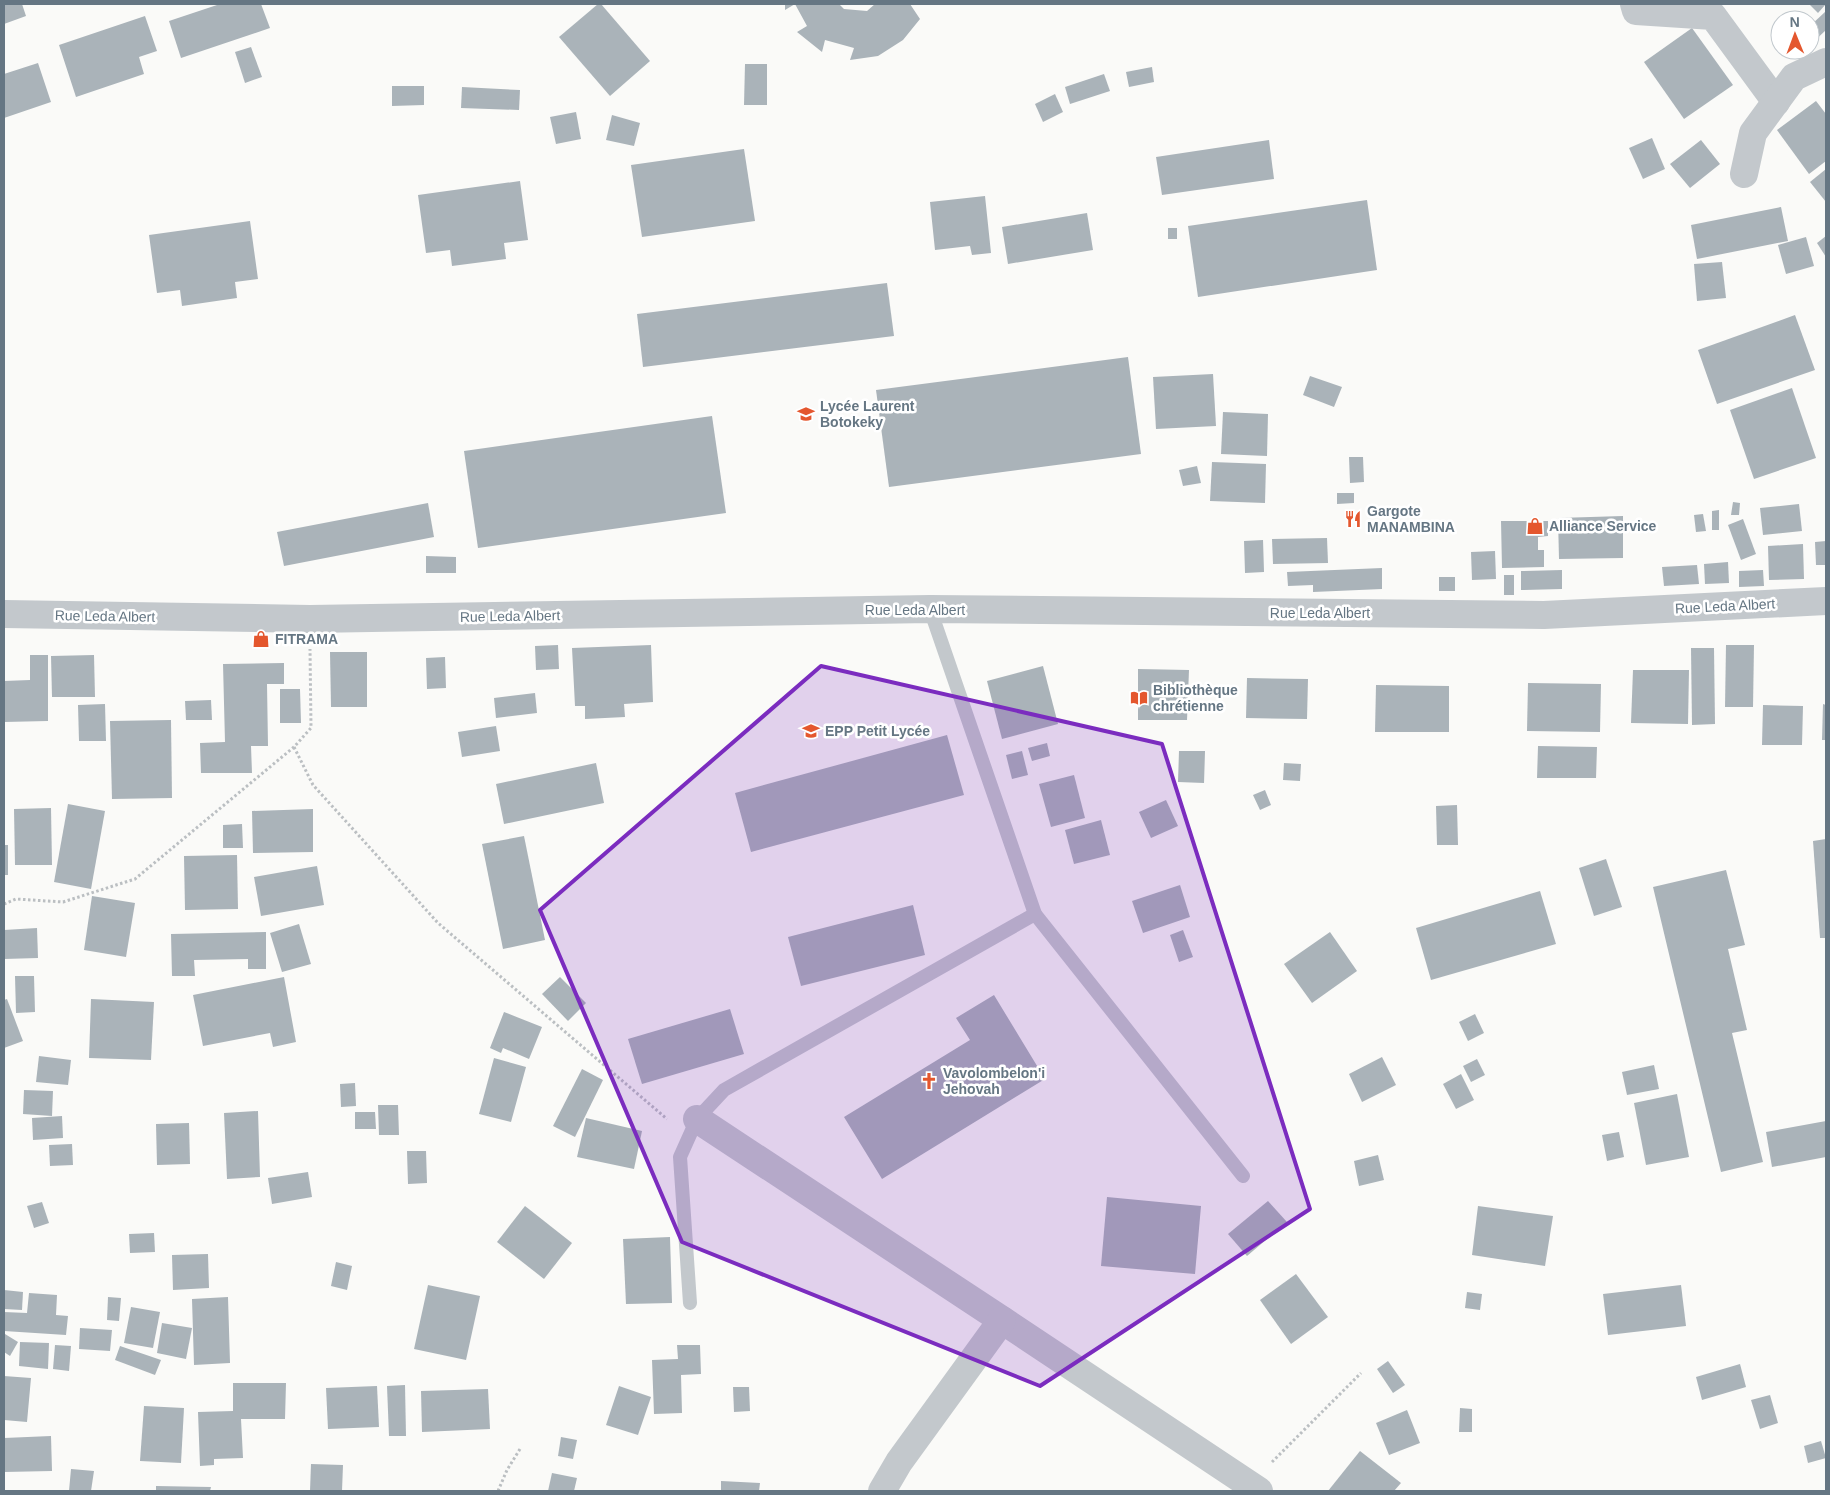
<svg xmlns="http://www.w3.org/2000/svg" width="1830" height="1495" font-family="Helvetica,sans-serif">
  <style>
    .building { fill: #aab3b9 }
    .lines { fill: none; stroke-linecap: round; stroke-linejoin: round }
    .path { stroke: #bbbfc2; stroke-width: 3; stroke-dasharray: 2.5 2.5; stroke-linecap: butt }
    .service { stroke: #c3c8cc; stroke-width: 14 }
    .minor { stroke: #c3c8cc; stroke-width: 28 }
    .tertiary { stroke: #c3c8cc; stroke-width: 28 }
    .marked { fill: #7b2cbf; fill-opacity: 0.2; stroke: #7b2cbf; stroke-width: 4; stroke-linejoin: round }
    .labels { text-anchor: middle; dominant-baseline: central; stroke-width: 5; stroke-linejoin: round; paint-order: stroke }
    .poi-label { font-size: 14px; font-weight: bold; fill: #657683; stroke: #fff; text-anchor: start }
    .street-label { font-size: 14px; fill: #657683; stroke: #fff }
  </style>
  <rect width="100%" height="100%" fill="#fafaf8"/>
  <g class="building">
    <polygon points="4,4 22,4 26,16 4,24"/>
    <polygon points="220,4 261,4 270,28 181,58 169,21"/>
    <polygon points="598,4 601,4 650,61 610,96 559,37"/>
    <polygon points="785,4 839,4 844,9 867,11 875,4 910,4 920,19 903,40 878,56 850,60 854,48 825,40 822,52 797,32 807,26 795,4 785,10"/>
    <polygon points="1809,4 1826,4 1818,13"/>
    <polygon points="1826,11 1826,30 1810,45 1810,26"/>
    <polygon points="145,16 157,51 139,57 144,74 76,97 59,45"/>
    <polygon points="1692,28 1733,85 1684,119 1644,62"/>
    <polygon points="251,47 262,77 245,83 235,52"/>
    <polygon points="38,63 51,102 4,118 4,74"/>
    <polygon points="745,64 767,64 767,105 744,105"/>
    <polygon points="1152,67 1154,82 1129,87 1126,72"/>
    <polygon points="1104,74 1110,91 1070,104 1065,87"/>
    <polygon points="392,86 424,86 424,105 392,106"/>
    <polygon points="462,87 520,90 519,110 461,108"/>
    <polygon points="1055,94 1063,112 1043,122 1035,104"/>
    <polygon points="1816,101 1826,114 1826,161 1809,174 1777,130"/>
    <polygon points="576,112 581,139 556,144 550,117"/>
    <polygon points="612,115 640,123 634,146 606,140"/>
    <polygon points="1652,138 1665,169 1643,179 1629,148"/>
    <polygon points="1269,140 1274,179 1162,195 1156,157"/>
    <polygon points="1701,140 1720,164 1690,188 1670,164"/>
    <polygon points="744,149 755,221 642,237 631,165"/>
    <polygon points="1826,169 1826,202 1810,182"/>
    <polygon points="520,181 528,240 504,243 506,259 452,266 450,250 426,253 418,195"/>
    <polygon points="985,196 991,253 972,255 970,246 935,250 930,202"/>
    <polygon points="1367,200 1377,270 1198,297 1188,226"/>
    <polygon points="1781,207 1788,241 1697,259 1691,225"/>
    <polygon points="1087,213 1093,250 1008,264 1002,227"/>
    <polygon points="250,221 258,279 235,282 237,298 182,306 180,290 157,293 149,235"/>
    <rect x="1168" y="228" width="9" height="11"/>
    <polygon points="1826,236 1826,257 1817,243"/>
    <polygon points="1806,237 1814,266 1786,274 1778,245"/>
    <polygon points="1722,262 1726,298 1697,301 1694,264"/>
    <polygon points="887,283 894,336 643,367 637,314"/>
    <polygon points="1795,315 1815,370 1717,404 1698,350"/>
    <polygon points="1128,357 1141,454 889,487 876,390"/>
    <polygon points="1213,374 1216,426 1156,429 1153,377"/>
    <polygon points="1310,376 1342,387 1334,407 1303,395"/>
    <polygon points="1792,388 1816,458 1754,479 1730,410"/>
    <polygon points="1223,412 1268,414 1267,456 1221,454"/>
    <polygon points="712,416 726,513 478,548 464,451"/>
    <polygon points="1349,457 1363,457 1364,482 1350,483"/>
    <polygon points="1212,462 1266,464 1265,503 1210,501"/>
    <polygon points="1197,466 1201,483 1183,486 1179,470"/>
    <polygon points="1337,493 1354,493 1354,503 1337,504"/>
    <polygon points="1733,502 1740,503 1739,515 1731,515"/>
    <polygon points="428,503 434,537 284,566 277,532"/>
    <polygon points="1799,504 1802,531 1763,535 1760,508"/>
    <polygon points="1719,510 1719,530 1712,530 1712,511"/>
    <polygon points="1703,514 1706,531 1696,532 1694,515"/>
    <polygon points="1623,516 1623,558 1559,559 1558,518"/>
    <polygon points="1743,519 1756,554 1741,560 1728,525"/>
    <polygon points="1501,521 1548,521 1548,536 1538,537 1538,550 1544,550 1544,567 1502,568"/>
    <polygon points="1327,538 1328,563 1273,564 1272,539"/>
    <polygon points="1263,540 1264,572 1245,573 1244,541"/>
    <polygon points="1826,541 1826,565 1816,565 1815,542"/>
    <polygon points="1803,544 1804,579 1769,580 1768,546"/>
    <polygon points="1495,551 1496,579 1472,580 1471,552"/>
    <polygon points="426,556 456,557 456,573 426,573"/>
    <polygon points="1728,562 1729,583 1705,584 1704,564"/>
    <polygon points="1697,565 1699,584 1664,586 1662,567"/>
    <polygon points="1382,568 1382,589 1313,592 1313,585 1288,586 1287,572"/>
    <polygon points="1562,570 1562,589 1521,590 1521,571"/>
    <polygon points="1763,570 1764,586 1739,587 1739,571"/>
    <rect x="1504" y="575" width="10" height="20"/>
    <rect x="1439" y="577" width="16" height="14"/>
    <polygon points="558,645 559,669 536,670 535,646"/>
    <polygon points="651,645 653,702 624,704 625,717 585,719 585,706 575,706 572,648"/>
    <polygon points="1726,645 1754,645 1753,707 1725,707"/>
    <polygon points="1691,648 1714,648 1715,724 1692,725"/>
    <polygon points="330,652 367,652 367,707 331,707"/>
    <polygon points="30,655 48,655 48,721 4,722 4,681 30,680"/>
    <polygon points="94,655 95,697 52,697 51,656"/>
    <polygon points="445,657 446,688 427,689 426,658"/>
    <polygon points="284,663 284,684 267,684 268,746 251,746 252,773 201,773 200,743 225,742 223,664"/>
    <polygon points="1043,666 1058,724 1002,739 987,681"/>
    <polygon points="1138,669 1189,670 1187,720 1138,720"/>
    <polygon points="1633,670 1689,670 1688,724 1631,723"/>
    <polygon points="1247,678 1308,679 1307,719 1246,718"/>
    <polygon points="1528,683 1601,684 1600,732 1527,731"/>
    <polygon points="1376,685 1449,686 1449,732 1375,732"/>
    <polygon points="280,689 300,689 301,723 280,723"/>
    <polygon points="535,693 537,713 496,718 494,698"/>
    <polygon points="211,700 212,720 186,720 185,701"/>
    <polygon points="105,704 106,741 79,741 78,705"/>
    <polygon points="1823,704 1826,705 1826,740 1822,740"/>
    <polygon points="1763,705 1803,706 1802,745 1762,745"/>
    <polygon points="171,720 172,798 112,799 110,721"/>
    <polygon points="496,726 500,751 462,757 458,732"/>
    <polygon points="947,735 964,795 751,852 735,793"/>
    <polygon points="1047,743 1050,756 1032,761 1028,748"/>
    <polygon points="1538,746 1597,747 1596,778 1537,778"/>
    <polygon points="1022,751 1028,775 1012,779 1006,755"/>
    <polygon points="1179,751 1205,751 1204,783 1178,782"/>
    <polygon points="596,763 604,803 504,824 496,784"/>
    <polygon points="1284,763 1301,764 1300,781 1283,780"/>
    <polygon points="1074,775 1085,818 1051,827 1039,784"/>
    <polygon points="1265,790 1271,805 1260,810 1253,795"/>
    <polygon points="1166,800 1178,826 1151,838 1139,812"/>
    <polygon points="68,804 105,811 91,889 54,882"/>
    <polygon points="1457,805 1458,845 1437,845 1436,806"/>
    <polygon points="51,808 52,865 15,865 14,809"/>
    <polygon points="313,809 313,852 253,853 252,811"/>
    <polygon points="1101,820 1110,855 1074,864 1065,830"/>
    <polygon points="242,824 243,848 223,848 223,825"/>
    <polygon points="524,836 545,940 503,949 482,844"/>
    <polygon points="1826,839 1826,938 1820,938 1813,841"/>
    <rect x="4" y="845" width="4" height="30"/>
    <polygon points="237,855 238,909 185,910 184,856"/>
    <polygon points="1606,859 1622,907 1594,916 1579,868"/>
    <polygon points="317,866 324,905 261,916 254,877"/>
    <polygon points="1726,870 1745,945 1728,949 1747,1030 1732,1033 1763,1162 1721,1172 1653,887"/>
    <polygon points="1180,885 1190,917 1143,933 1132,901"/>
    <polygon points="1540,891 1556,944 1431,980 1416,928"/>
    <polygon points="92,896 135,903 126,957 84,950"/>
    <polygon points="913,905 925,955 801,986 788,937"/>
    <polygon points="299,924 311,964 282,972 270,933"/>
    <polygon points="37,928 38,958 4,959 4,930"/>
    <polygon points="1183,930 1193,957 1179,962 1170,935"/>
    <polygon points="266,932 266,969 248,969 248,959 194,960 195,976 172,976 171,934"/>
    <polygon points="1330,932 1357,971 1312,1003 1284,964"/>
    <polygon points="15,976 34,976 35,1012 16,1013"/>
    <polygon points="284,977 296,1042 273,1047 270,1033 203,1046 193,995"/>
    <polygon points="560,977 586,1003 568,1021 542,994"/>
    <polygon points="994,995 1045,1079 882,1179 844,1117 970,1040 956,1018"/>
    <polygon points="7,999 23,1041 4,1048 4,1000"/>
    <polygon points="91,999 154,1002 151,1060 89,1058"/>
    <polygon points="730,1009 744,1054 642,1084 628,1039"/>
    <polygon points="504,1012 542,1027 529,1059 503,1048 501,1053 490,1048"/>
    <polygon points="1475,1014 1484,1033 1468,1041 1459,1022"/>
    <polygon points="39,1056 71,1060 68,1085 36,1082"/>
    <polygon points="1382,1057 1396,1085 1362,1102 1349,1074"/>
    <polygon points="494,1058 526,1067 511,1122 479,1114"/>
    <polygon points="1477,1059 1485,1075 1471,1082 1463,1066"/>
    <polygon points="1654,1065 1659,1089 1627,1095 1622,1072"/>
    <polygon points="582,1069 603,1080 575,1137 553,1126"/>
    <polygon points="1461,1074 1474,1100 1456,1109 1443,1084"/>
    <polygon points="355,1083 356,1106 341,1107 340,1084"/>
    <polygon points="24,1090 53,1091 52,1116 23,1114"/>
    <polygon points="1677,1094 1689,1157 1646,1165 1634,1103"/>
    <polygon points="378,1105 398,1105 399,1135 379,1135"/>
    <polygon points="258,1111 260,1177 227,1179 224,1113"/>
    <polygon points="355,1112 375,1112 376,1129 355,1129"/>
    <polygon points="62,1116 63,1138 33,1140 32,1118"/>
    <polygon points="586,1118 642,1131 634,1169 577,1157"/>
    <polygon points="1826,1121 1826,1157 1772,1167 1766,1132"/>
    <polygon points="189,1123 190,1164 157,1165 156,1124"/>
    <polygon points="1619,1132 1624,1157 1607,1161 1602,1135"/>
    <polygon points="72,1144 73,1165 50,1166 49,1145"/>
    <polygon points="407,1151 426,1151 427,1183 408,1184"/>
    <polygon points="1378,1155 1384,1180 1359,1186 1354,1161"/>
    <polygon points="308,1172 312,1197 272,1204 268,1178"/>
    <polygon points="1107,1197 1201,1206 1195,1274 1101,1266"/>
    <polygon points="1268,1201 1287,1222 1247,1256 1228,1234"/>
    <polygon points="42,1202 49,1223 34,1228 27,1206"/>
    <polygon points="525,1206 572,1243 544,1279 497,1242"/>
    <polygon points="1478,1206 1553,1216 1545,1266 1472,1255"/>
    <polygon points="154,1233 155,1252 130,1253 129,1234"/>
    <polygon points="670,1237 672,1303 626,1304 623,1239"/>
    <polygon points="208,1254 209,1288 173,1290 172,1255"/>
    <polygon points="336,1262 352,1266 347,1290 331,1286"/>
    <polygon points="1296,1274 1328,1317 1291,1344 1260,1300"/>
    <polygon points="428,1285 480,1296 466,1360 414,1349"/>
    <polygon points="1681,1285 1686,1326 1608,1335 1603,1294"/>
    <polygon points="4,1290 23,1292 22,1310 4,1309"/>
    <polygon points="1467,1292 1482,1294 1480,1310 1465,1308"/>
    <polygon points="29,1293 57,1295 56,1315 68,1316 66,1335 4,1331 4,1312 27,1313"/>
    <polygon points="108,1297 121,1298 119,1321 107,1320"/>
    <polygon points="228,1297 230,1363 194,1365 192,1299"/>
    <polygon points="131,1307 160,1312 153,1348 124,1343"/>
    <polygon points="162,1323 192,1328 186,1359 157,1353"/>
    <polygon points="80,1328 112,1330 110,1351 79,1349"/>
    <polygon points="5,1334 18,1342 10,1356 4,1352"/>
    <polygon points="20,1342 49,1343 48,1369 19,1366"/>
    <polygon points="55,1345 71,1346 69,1371 53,1369"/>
    <polygon points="677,1345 700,1345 701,1374 681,1375 682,1413 654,1414 652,1360 678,1359"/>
    <polygon points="120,1346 161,1360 155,1375 115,1360"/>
    <polygon points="1388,1361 1405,1385 1393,1393 1377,1369"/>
    <polygon points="1740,1364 1746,1387 1702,1400 1696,1377"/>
    <polygon points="4,1376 31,1378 27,1422 4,1420"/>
    <polygon points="233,1383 286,1383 285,1419 241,1419 243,1458 214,1459 214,1465 200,1466 198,1412 233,1411"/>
    <polygon points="405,1385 406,1436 389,1436 387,1386"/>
    <polygon points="377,1386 379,1427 328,1429 326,1388"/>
    <polygon points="619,1386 651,1397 638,1435 606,1425"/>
    <polygon points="733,1387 749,1387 750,1411 734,1412"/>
    <polygon points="488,1389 490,1429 422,1432 421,1391"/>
    <polygon points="1770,1395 1778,1423 1760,1429 1751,1400"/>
    <polygon points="144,1406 184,1408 181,1463 140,1461"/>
    <polygon points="1460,1408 1472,1409 1472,1432 1459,1432"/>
    <polygon points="1407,1410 1420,1443 1389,1455 1376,1423"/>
    <polygon points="51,1436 52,1471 4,1472 4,1438"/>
    <polygon points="561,1437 577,1440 573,1459 558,1456"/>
    <polygon points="1821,1441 1826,1458 1808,1463 1804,1446"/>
    <polygon points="1360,1451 1401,1483 1394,1491 1328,1491"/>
    <polygon points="311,1464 343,1465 342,1491 310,1491"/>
    <polygon points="71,1469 94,1471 91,1491 69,1491"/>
    <polygon points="552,1473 577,1478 574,1491 548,1491"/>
    <polygon points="721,1481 760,1483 759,1491 721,1491"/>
    <polygon points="156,1486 211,1487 210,1491 156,1491"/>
  </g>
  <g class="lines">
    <g class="path">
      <polyline points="294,747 313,785 438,923 667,1119"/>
      <polyline points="4,904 16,899 63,902 135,879 294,747 311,728 310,649"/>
      <polyline points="1272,1462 1361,1373"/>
      <polyline points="498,1491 507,1470 520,1449"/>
    </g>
    <g class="service">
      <polyline points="930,609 1035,914 1243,1176"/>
      <polyline points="690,1303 680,1157 697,1119 724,1090 1035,914"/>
    </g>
    <g class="minor">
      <polyline points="1634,4 1636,11 1713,16 1776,102"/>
      <polyline points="1744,174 1753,133 1794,77 1826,62"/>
      <polyline points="697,1119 1002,1320 1259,1491"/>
      <polyline points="882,1491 899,1462 1002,1320"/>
    </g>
    <polyline class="tertiary" points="4,614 310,619 930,609 1544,615 1826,601"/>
  </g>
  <path class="marked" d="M 821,666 L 1162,744 L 1310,1209 L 1040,1386 L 682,1242 L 540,910 Z"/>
  <defs>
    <g id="school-bare" transform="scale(1.35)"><path d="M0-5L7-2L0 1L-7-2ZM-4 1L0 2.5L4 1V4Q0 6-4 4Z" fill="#e4572e" stroke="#fff" stroke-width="2.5" paint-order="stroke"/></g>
    <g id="restaurant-bare" transform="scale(1.35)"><path d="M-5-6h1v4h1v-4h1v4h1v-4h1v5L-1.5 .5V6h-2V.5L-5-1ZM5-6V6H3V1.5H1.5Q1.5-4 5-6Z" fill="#e4572e" stroke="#fff" stroke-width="2.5" paint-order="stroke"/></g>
    <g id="shop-bare" transform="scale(1.35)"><path d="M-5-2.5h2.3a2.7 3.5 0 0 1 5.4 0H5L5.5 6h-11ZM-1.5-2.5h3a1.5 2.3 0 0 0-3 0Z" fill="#e4572e" stroke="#fff" stroke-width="2.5" paint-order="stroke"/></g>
    <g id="library-bare" transform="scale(1.35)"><path d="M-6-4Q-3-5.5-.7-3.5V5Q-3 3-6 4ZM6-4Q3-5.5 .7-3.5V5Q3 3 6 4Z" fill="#e4572e" stroke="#fff" stroke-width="2.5" paint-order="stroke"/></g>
    <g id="church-bare" transform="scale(1.35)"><path d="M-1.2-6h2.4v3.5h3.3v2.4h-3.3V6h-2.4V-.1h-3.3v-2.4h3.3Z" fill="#e4572e" stroke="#fff" stroke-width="2.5" paint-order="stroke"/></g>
  </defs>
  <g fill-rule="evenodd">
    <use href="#school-bare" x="806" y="414"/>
    <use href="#restaurant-bare" x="1353" y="519"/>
    <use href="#shop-bare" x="1535" y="526"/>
    <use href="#shop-bare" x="261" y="639"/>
    <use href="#library-bare" x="1139" y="698"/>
    <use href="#school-bare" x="811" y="731"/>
    <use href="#church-bare" x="929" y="1081"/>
  </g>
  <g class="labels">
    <g class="poi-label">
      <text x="820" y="406">Lycée Laurent<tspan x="820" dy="16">Botokeky</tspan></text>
      <text x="1367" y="511">Gargote<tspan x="1367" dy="16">MANAMBINA</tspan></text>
      <text x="1549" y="526">Alliance Service</text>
      <text x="275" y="639">FITRAMA</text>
      <text x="1153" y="690">Bibliothèque<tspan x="1153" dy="16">chrétienne</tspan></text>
      <text x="825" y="731">EPP Petit Lycée</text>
      <text x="943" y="1073">Vavolombelon'i<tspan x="943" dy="16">Jehovah</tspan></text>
    </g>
    <g class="street-label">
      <text transform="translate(1725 606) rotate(-3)">Rue Leda Albert</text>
      <text x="915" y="610">Rue Leda Albert</text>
      <text x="1320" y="613">Rue Leda Albert</text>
      <text transform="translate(105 616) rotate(1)">Rue Leda Albert</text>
      <text transform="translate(510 616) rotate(-1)">Rue Leda Albert</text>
    </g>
  </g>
  <rect width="1830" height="1495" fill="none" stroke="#657683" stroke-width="10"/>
  <g transform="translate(1795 35) rotate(359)"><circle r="24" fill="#ffffff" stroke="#c1c8cd"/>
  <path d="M0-4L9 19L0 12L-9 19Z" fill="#e4572e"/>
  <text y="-8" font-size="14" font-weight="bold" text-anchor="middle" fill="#657683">N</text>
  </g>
</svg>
